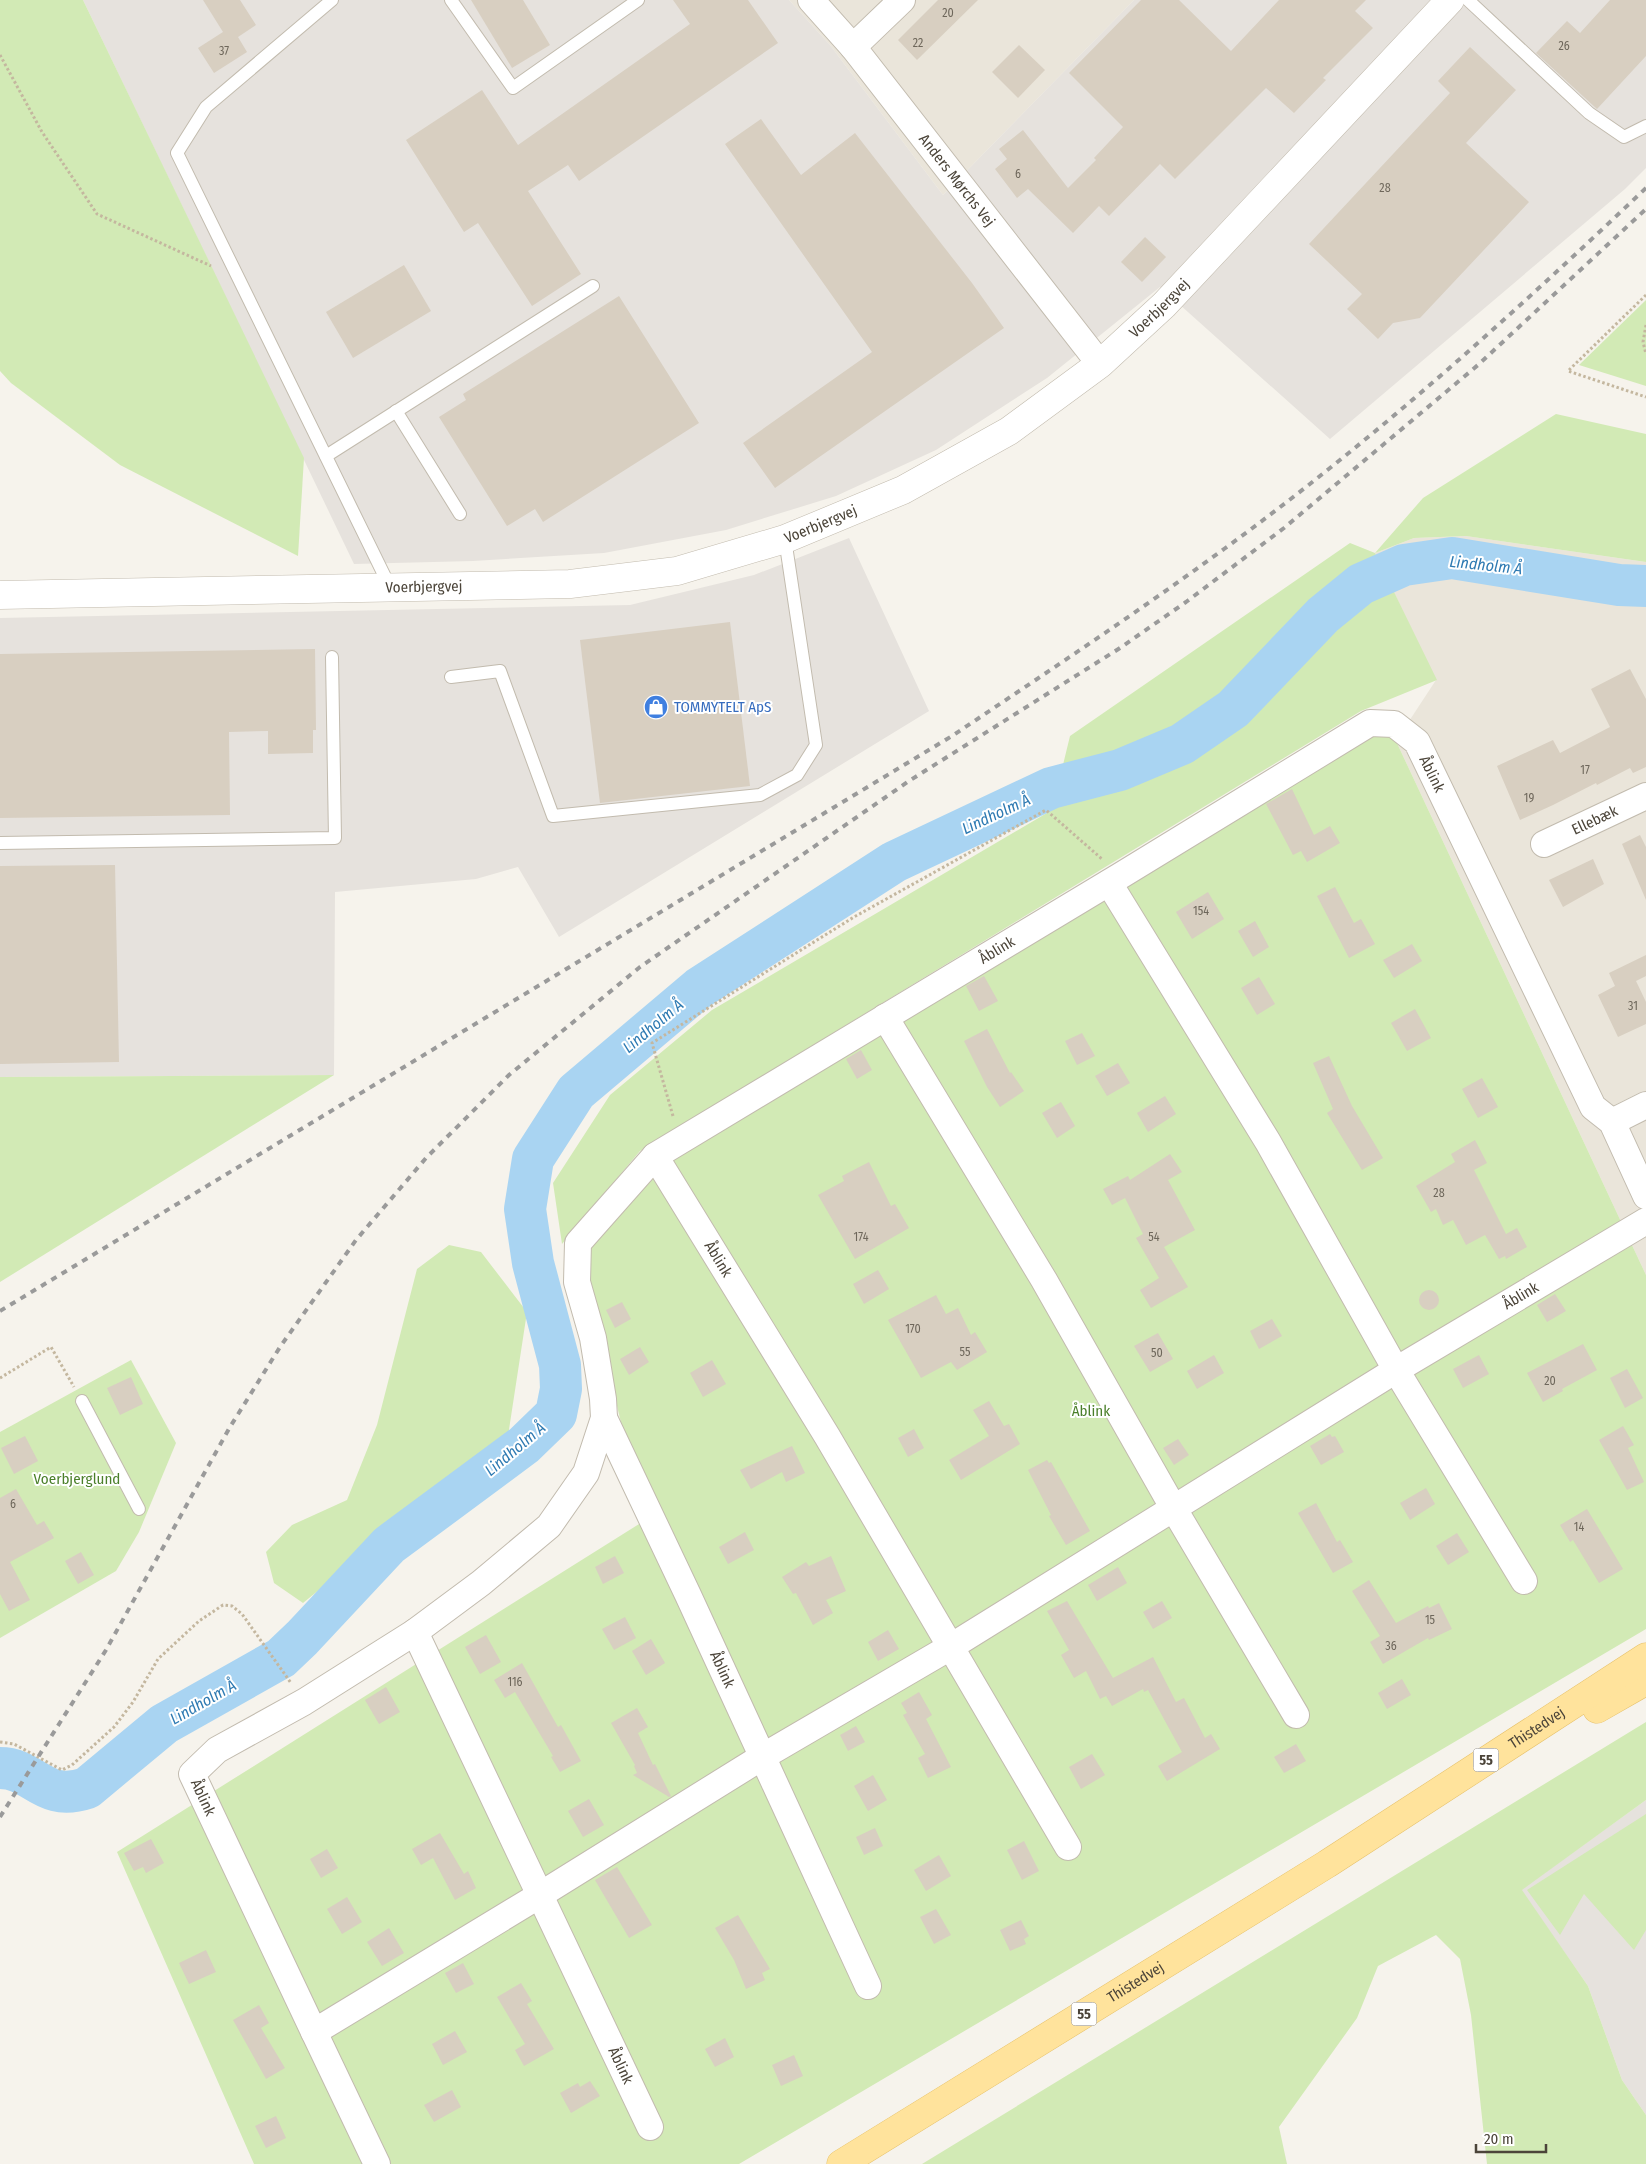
<svg xmlns="http://www.w3.org/2000/svg" width="1646" height="2164" font-family="'Fira Sans Condensed',sans-serif">
  <style>
    .residential { fill: #eae5da }
    .industrial { fill: #e6e2dd }
    .green { fill: #d2eab5 }
    .lines { fill: none; stroke-linecap: round; stroke-linejoin: round }
    .river { stroke: #a9d4f2; stroke-width: 42 }
    .building { fill: #d8cfc1 }
    .service-casing { stroke: #c2bbae; stroke-width: 14 }
    .minor-casing { stroke: #c2bbae; stroke-width: 28 }
    .tertiary-casing { stroke: #c2bbae; stroke-width: 29 }
    .primary-casing { stroke: #e6c16a; stroke-width: 29 }
    .path { stroke: #c4b79f; stroke-width: 3; stroke-dasharray: 2.5 2.5; stroke-linecap: butt }
    .service { stroke: #fff; stroke-width: 12 }
    .minor { stroke: #fff; stroke-width: 26 }
    .tertiary { stroke: #fff; stroke-width: 28 }
    .primary { stroke: #ffe39c; stroke-width: 28 }
    .rail { stroke: #9a9a9a; stroke-width: 4; stroke-dasharray: 6 6; stroke-linecap: butt }
    .labels { text-anchor: middle; dominant-baseline: central; stroke-width: 4; stroke-linejoin: round; paint-order: stroke }
    .number-label { font-size: 12px; fill: #6e675b }
    .shield { fill: #fff; stroke: #817c74; stroke-width: 1 }
    .shield-label { font-size: 14px; font-weight: bold; fill: #4b4439 }
    .street-label { font-size: 15px; fill: #4b4439; stroke: #fff }
    .shop-label { font-size: 15px; fill: #366cbe; stroke: #fff; text-anchor: start }
    .park-label { font-size: 15px; fill: #4a7f2a; stroke: #fff }
    .water-label { font-size: 16px; font-style: italic; fill: #2e7ab2; stroke: #fff }
  </style>
  <rect width="100%" height="100%" fill="#f6f3ec"/>
  <g class="residential">
    <polygon points="789,0 1134,0 943,195 830,45"/>
    <polygon points="1466,536 1646,562 1646,1275 1396,741 1436,680 1375,553 1414,538"/>
  </g>
  <g class="industrial">
    <polygon points="83,0 789,0 830,45 943,195 1134,0 1646,0 1646,168 1625,189 1330,439 1160,287 1047,378 936,450 836,496 726,530 604,553 473,561 354,564"/>
    <polygon points="849,538 929,711 559,937 518,867 476,879 335,892 334,1075 0,1077 0,618 630,605 754,575"/>
    <polygon points="1646,1800 1646,2115 1622,2080 1588,1986 1521,1890"/>
  </g>
  <g class="green">
    <polygon points="0,0 83,0 304,458 298,556 120,465 11,383 0,371"/>
    <polygon points="1646,300 1646,386 1579,365"/>
    <polygon points="1556,414 1646,434 1646,562 1466,536 1414,538 1375,553 1437,680 1361,711 640,1151 562,1244 553,1183 610,1095 712,1010 1052,810 1070,736 1350,543 1375,553 1423,498"/>
    <polygon points="1376,731 1385,733 1396,741 1646,1275 1646,1629 739,2164 254,2164 117,1852 655,1514 630,1460 581,1256 673,1157"/>
    <polygon points="334,1075 0,1282 0,1077"/>
    <polygon points="449,1245 481,1252 527,1312 508,1436 303,1603 274,1583 266,1552 292,1525 347,1500 377,1425 417,1269"/>
    <polygon points="131,1360 176,1443 139,1532 116,1571 0,1638 0,1432"/>
    <polygon points="1646,1722 1646,1800 1522,1890 1588,1986 1622,2080 1646,2115 1646,2164 1487,2164 1471,2015 1460,1959 1436,1935 1378,1966 1357,2018 1279,2127 1287,2164 922,2164"/>
    <polygon points="1646,1814 1646,1930 1634,1950 1584,1894 1560,1935 1527,1890"/>
  </g>
  <g class="lines">
    <path class="river" d="M 0,1768 C 35,1768 42,1803 87,1788 L 164,1724 L 281,1658 L 302,1638 L 389,1545 L 524,1445 L 556,1414 L 561,1389 L 560,1365 L 533,1263 L 525,1209 L 533,1159 L 576,1092 L 699,988 L 894,862 L 1051,788 L 1120,770 L 1182,744 L 1233,709 L 1323,615 L 1361,584 L 1404,565 L 1452,558 L 1619,585 L 1646,586"/>
  </g>
  <g class="building">
    <polygon points="203,0 240,0 256,25 238,37 247,52 214,73 198,48 223,32"/>
    <polygon points="471,0 523,0 550,45 512,68"/>
    <polygon points="673,0 748,0 778,43 579,181 568,165 528,191 581,274 532,306 478,223 464,232 406,140 482,90 518,145 690,24"/>
    <polygon points="938,0 978,0 917,60 898,40"/>
    <polygon points="1141,0 1179,0 1231,51 1279,0 1366,0 1355,11 1373,28 1323,78 1326,80 1294,113 1266,88 1175,179 1160,164 1109,216 1099,206 1073,233 1028,189 1017,198 995,169 1007,159 999,149 1023,130 1068,188 1096,160 1094,158 1123,127 1069,73"/>
    <polygon points="1610,0 1646,0 1646,56 1597,109 1536,53 1567,21 1580,33"/>
    <polygon points="1019,45 1045,70 1018,98 992,72"/>
    <polygon points="1470,47 1516,90 1466,143 1529,202 1420,318 1393,323 1378,339 1347,309 1362,294 1309,244 1450,93 1438,81"/>
    <polygon points="761,119 801,175 855,133 972,283 1004,328 775,488 743,443 872,352 725,144"/>
    <polygon points="1145,237 1166,257 1142,282 1121,262"/>
    <polygon points="404,265 431,311 353,358 326,312"/>
    <polygon points="619,296 699,423 543,522 535,509 507,526 439,417 466,400 463,394"/>
    <polygon points="730,622 750,786 600,803 580,640"/>
    <polygon points="315,649 316,730 313,730 313,753 268,754 268,731 229,732 230,815 0,818 0,654"/>
    <polygon points="1630,669 1646,699 1646,767 1633,773 1630,768 1597,785 1596,783 1553,805 1520,820 1497,766 1553,740 1560,753 1610,727 1591,689"/>
    <polygon points="1292,789 1314,835 1330,826 1340,843 1307,862 1301,851 1293,855 1266,804"/>
    <polygon points="1640,835 1646,847 1646,900 1622,844"/>
    <polygon points="1593,859 1604,884 1563,907 1549,880"/>
    <polygon points="115,865 119,1062 0,1064 0,866"/>
    <polygon points="1335,887 1354,923 1361,919 1375,944 1349,958 1317,896"/>
    <polygon points="1208,892 1224,919 1192,939 1176,912"/>
    <polygon points="1255,921 1269,947 1253,957 1238,931"/>
    <polygon points="1412,944 1422,961 1394,978 1383,960"/>
    <polygon points="1646,955 1646,976 1636,981 1646,1002 1646,1024 1618,1037 1598,995 1615,986 1609,973"/>
    <polygon points="984,976 998,1001 979,1011 966,986"/>
    <polygon points="1259,977 1275,1004 1257,1015 1241,988"/>
    <polygon points="1415,1009 1431,1038 1407,1051 1391,1023"/>
    <polygon points="987,1029 1010,1073 1011,1072 1024,1091 1000,1107 987,1087 964,1041"/>
    <polygon points="1082,1033 1095,1056 1077,1065 1065,1041"/>
    <polygon points="861,1050 872,1070 857,1079 846,1059"/>
    <polygon points="1329,1056 1352,1106 1383,1158 1362,1170 1327,1113 1333,1109 1313,1063"/>
    <polygon points="1118,1063 1130,1083 1107,1096 1095,1076"/>
    <polygon points="1482,1078 1498,1107 1478,1118 1462,1089"/>
    <polygon points="1165,1096 1176,1114 1148,1132 1137,1113"/>
    <polygon points="1061,1102 1075,1126 1057,1138 1042,1113"/>
    <polygon points="1475,1140 1487,1163 1474,1170 1506,1234 1517,1228 1527,1247 1506,1259 1505,1256 1499,1259 1485,1235 1466,1245 1453,1220 1443,1225 1436,1209 1431,1212 1416,1186 1455,1162 1451,1154"/>
    <polygon points="1170,1154 1182,1172 1168,1180 1195,1230 1164,1247 1188,1287 1151,1308 1140,1290 1159,1278 1136,1238 1143,1234 1125,1198 1112,1205 1103,1189 1128,1176 1130,1180"/>
    <polygon points="869,1162 891,1206 895,1204 909,1228 855,1259 818,1195 844,1181 842,1176"/>
    <polygon points="878,1270 889,1289 864,1304 853,1284"/>
    <circle cx="1429" cy="1300" r="10"/>
    <polygon points="1555,1294 1566,1311 1547,1322 1537,1305"/>
    <polygon points="936,1295 946,1314 958,1308 971,1335 975,1332 987,1352 957,1370 951,1362 921,1378 888,1320"/>
    <polygon points="622,1302 631,1319 615,1328 606,1310"/>
    <polygon points="1272,1319 1282,1336 1259,1349 1250,1331"/>
    <polygon points="1158,1333 1173,1359 1150,1372 1134,1346"/>
    <polygon points="1583,1344 1597,1370 1562,1389 1563,1391 1543,1402 1527,1373"/>
    <polygon points="640,1347 649,1362 629,1375 620,1359"/>
    <polygon points="1214,1355 1224,1373 1197,1389 1187,1371"/>
    <polygon points="1479,1355 1489,1374 1463,1388 1453,1369"/>
    <polygon points="712,1360 726,1384 703,1397 690,1373"/>
    <polygon points="1627,1369 1643,1398 1625,1408 1610,1378"/>
    <polygon points="131,1377 143,1404 120,1415 107,1388"/>
    <polygon points="989,1401 1004,1426 1009,1424 1020,1444 961,1480 949,1460 989,1436 973,1410"/>
    <polygon points="1623,1426 1634,1445 1628,1448 1644,1482 1627,1490 1599,1440"/>
    <polygon points="914,1429 924,1448 908,1457 898,1438"/>
    <polygon points="1330,1434 1332,1437 1335,1436 1344,1452 1321,1465 1310,1446"/>
    <polygon points="25,1436 38,1461 14,1474 1,1448"/>
    <polygon points="1178,1439 1189,1455 1174,1465 1163,1448"/>
    <polygon points="792,1446 805,1473 786,1482 782,1472 751,1489 740,1470"/>
    <polygon points="1047,1460 1049,1463 1051,1462 1090,1531 1066,1545 1049,1516 1051,1515 1028,1470"/>
    <polygon points="1426,1488 1435,1504 1410,1520 1400,1503"/>
    <polygon points="16,1489 37,1525 44,1521 54,1538 10,1562 30,1600 9,1611 0,1594 0,1498"/>
    <polygon points="1316,1503 1337,1542 1340,1540 1353,1562 1333,1573 1298,1513"/>
    <polygon points="1587,1509 1623,1569 1599,1583 1573,1540 1570,1542 1560,1525"/>
    <polygon points="745,1532 754,1550 728,1564 719,1547"/>
    <polygon points="1457,1533 1469,1552 1448,1565 1436,1546"/>
    <polygon points="81,1552 94,1575 78,1584 65,1561"/>
    <polygon points="615,1556 624,1573 603,1584 595,1567"/>
    <polygon points="831,1556 846,1591 826,1600 833,1613 813,1625 796,1593 793,1594 782,1577 806,1562 809,1566"/>
    <polygon points="1118,1567 1127,1583 1097,1601 1088,1585"/>
    <polygon points="1369,1580 1396,1623 1428,1606 1429,1608 1439,1603 1452,1629 1429,1640 1428,1638 1383,1664 1370,1642 1380,1636 1352,1591"/>
    <polygon points="1067,1601 1113,1678 1153,1657 1176,1702 1184,1698 1205,1738 1211,1734 1220,1749 1167,1781 1158,1766 1182,1752 1148,1690 1144,1692 1143,1689 1112,1706 1106,1696 1100,1699 1086,1671 1074,1678 1061,1655 1069,1650 1047,1611"/>
    <polygon points="1162,1601 1172,1618 1153,1629 1143,1612"/>
    <polygon points="625,1617 636,1638 614,1650 602,1629"/>
    <polygon points="888,1630 899,1649 878,1661 868,1642"/>
    <polygon points="486,1635 501,1662 480,1674 465,1647"/>
    <polygon points="651,1639 665,1663 646,1675 632,1651"/>
    <polygon points="522,1663 558,1727 561,1725 581,1761 560,1772 551,1757 553,1756 515,1692 505,1698 494,1680"/>
    <polygon points="1402,1679 1411,1695 1387,1709 1378,1693"/>
    <polygon points="386,1687 400,1712 379,1724 365,1700"/>
    <polygon points="919,1692 932,1715 926,1719 951,1767 928,1778 918,1758 925,1754 903,1715 907,1713 901,1703"/>
    <polygon points="637,1708 648,1727 638,1733 653,1765 655,1764 671,1796 669,1797 633,1775 637,1773 634,1766 635,1765 611,1723"/>
    <polygon points="856,1726 865,1742 848,1751 840,1735"/>
    <polygon points="1296,1744 1306,1761 1284,1773 1274,1757"/>
    <polygon points="1092,1754 1105,1775 1081,1789 1069,1767"/>
    <polygon points="873,1775 887,1800 868,1811 854,1786"/>
    <polygon points="589,1799 604,1825 583,1837 568,1811"/>
    <polygon points="875,1828 883,1846 864,1855 856,1837"/>
    <polygon points="440,1833 464,1874 468,1871 476,1888 455,1900 433,1858 421,1865 412,1849"/>
    <polygon points="151,1839 164,1863 146,1873 143,1867 134,1871 124,1853"/>
    <polygon points="1024,1841 1039,1871 1022,1880 1007,1850"/>
    <polygon points="327,1849 338,1868 321,1878 310,1859"/>
    <polygon points="939,1855 951,1876 926,1891 914,1870"/>
    <polygon points="617,1867 652,1925 629,1938 595,1880"/>
    <polygon points="347,1897 362,1922 342,1934 327,1909"/>
    <polygon points="936,1909 951,1935 934,1944 920,1917"/>
    <polygon points="738,1915 770,1969 762,1973 765,1980 746,1989 734,1960 715,1928"/>
    <polygon points="1021,1920 1029,1936 1024,1939 1026,1944 1010,1951 1000,1930"/>
    <polygon points="389,1928 404,1953 382,1966 367,1942"/>
    <polygon points="206,1950 216,1972 189,1984 179,1963"/>
    <polygon points="463,1963 474,1984 456,1993 445,1973"/>
    <polygon points="521,1983 532,2001 527,2004 554,2049 524,2066 515,2050 525,2044 497,1997"/>
    <polygon points="259,2005 269,2023 261,2028 285,2068 266,2079 233,2020"/>
    <polygon points="455,2031 467,2052 443,2065 432,2044"/>
    <polygon points="725,2038 734,2057 715,2067 705,2049"/>
    <polygon points="794,2055 803,2076 781,2086 772,2065"/>
    <polygon points="590,2081 600,2096 571,2113 560,2093 578,2083 580,2087"/>
    <polygon points="452,2090 461,2107 434,2122 424,2105"/>
    <polygon points="276,2116 286,2138 266,2148 255,2126"/>
  </g>
  <g class="lines">
    <g class="service-casing">
      <g id="service">
        <polyline points="332,0 206,107 177,153 390,587"/>
        <polyline points="451,0 513,88 638,0"/>
        <polyline points="1468,0 1589,113 1624,137 1646,126"/>
        <polyline points="396,411 460,514"/>
        <polyline points="326,456 593,286"/>
        <polyline points="451,677 500,671 553,816 760,795 797,775 816,745 785,539"/>
        <polyline points="0,843 335,838 332,657"/>
        <polyline points="82,1401 139,1509"/>
      </g>
    </g>
    <g class="minor-casing">
      <g id="minor">
        <path id="s1" d="M 811,0 L 853,47 L 1100,364"/>
        <polyline points="853,47 902,0"/>
        <path id="s2" d="M 1544,844 L 1646,796"/>
        <polyline points="1109,883 1268,1142 1396,1370 1524,1581"/>
        <polyline points="885,1017 1044,1280 1174,1509 1296,1715"/>
        <polyline points="1612,1122 1646,1105"/>
        <path id="s3" d="M 655,1156 L 827,1436 L 1068,1847"/>
        <path id="s4" d="M 1646,1196 L 1612,1122 L 1593,1107 L 1417,742 L 1394,724 L 1370,723 L 1120,876 L 655,1156 L 578,1243 L 577,1282 L 593,1338 L 603,1399 L 604,1418 L 586,1473 L 549,1526 L 481,1583 L 415,1632 L 304,1702 L 217,1750 L 192,1774 L 314,2032 L 540,1895 L 762,1757 L 952,1646 L 1396,1370 L 1646,1221"/>
        <path id="s5" d="M 604,1418 L 688,1595 L 868,1986"/>
        <path id="s6" d="M 415,1632 L 650,2127"/>
        <polyline points="314,2032 377,2164"/>
      </g>
    </g>
    <g class="tertiary-casing">
      <g id="tertiary">
        <path id="s7" d="M 0,595 L 570,584 L 677,571 L 785,539 L 903,490 L 1009,431 L 1100,364 L 1164,305 L 1450,0"/>
      </g>
    </g>
    <g class="primary-casing">
      <g id="primary">
        <polyline points="1597,1709 1646,1681"/>
        <path id="s8" d="M 841,2164 L 1327,1864 L 1646,1657"/>
      </g>
    </g>
    <g class="path">
      <polyline points="0,55 42,132 97,214 211,266"/>
      <polyline points="1646,295 1568,371 1646,397"/>
      <polyline points="1646,325 1643,342 1646,354"/>
      <polyline points="673,1116 652,1043 854,917 1046,810 1102,859"/>
      <polyline points="0,1378 51,1347 74,1387"/>
      <polyline points="0,1742 14,1744 62,1770 72,1765 114,1727 133,1702 158,1659 199,1621 223,1605 232,1606 242,1614 291,1683"/>
    </g>
    <use href="#service" class="service"/>
    <use href="#minor" class="minor"/>
    <use href="#tertiary" class="tertiary"/>
    <use href="#primary" class="primary"/>
    <g class="rail">
      <path d="M 0,1311 L 952,736 C 1043,675 1135,614 1224,549 C 1374,440 1511,316 1646,188"/>
      <polyline points="0,1817 106,1650 230,1427 280,1347 356,1240 426,1158 509,1075 640,967 909,781 1120,648 1186,602 1284,528 1478,365 1646,209"/>
    </g>
  </g>
  <defs>
    <g id="shop-disc" transform="scale(1.25)"><circle r="9.5" fill="#3f7fe0" stroke="#fff"/><path d="M-5-2.5h2.3a2.7 3.5 0 0 1 5.4 0H5L5.5 6h-11ZM-1.5-2.5h3a1.5 2.3 0 0 0-3 0Z" fill="#fff"/></g>
  </defs>
  <g fill-rule="evenodd">
    <use href="#shop-disc" x="656" y="707"/>
  </g>
  <g class="labels">
    <g class="number-label">
      <text x="948" y="13">20</text>
      <text x="918" y="43">22</text>
      <text x="1564" y="46">26</text>
      <text x="224" y="51">37</text>
      <text x="1018" y="174">6</text>
      <text x="1385" y="188">28</text>
      <text x="1585" y="770">17</text>
      <text x="1529" y="798">19</text>
      <text x="1201" y="911">154</text>
      <text x="1633" y="1006">31</text>
      <text x="1439" y="1193">28</text>
      <text x="861" y="1237">174</text>
      <text x="1154" y="1237">54</text>
      <text x="913" y="1329">170</text>
      <text x="965" y="1352">55</text>
      <text x="1157" y="1353">50</text>
      <text x="1550" y="1381">20</text>
      <text x="13" y="1504">6</text>
      <text x="1579" y="1527">14</text>
      <text x="1430" y="1620">15</text>
      <text x="1391" y="1646">36</text>
      <text x="515" y="1682">116</text>
    </g>
    <g class="shield">
      <rect x="1473.5" y="1748.5" width="25" height="23" rx="4"/>
      <rect x="1071.5" y="2002.5" width="25" height="23" rx="4"/>
    </g>
    <g class="shield-label">
      <text x="1486" y="1760">55</text>
      <text x="1084" y="2014">55</text>
    </g>
    <g class="street-label">
      <text stroke="none"><textPath href="#s1" startOffset="232">Anders Mørchs Vej</textPath></text>
      <text stroke="none"><textPath href="#s7" startOffset="1234">Voerbjergvej</textPath></text>
      <text stroke="none"><textPath href="#s7" startOffset="829">Voerbjergvej</textPath></text>
      <text stroke="none"><textPath href="#s7" startOffset="424">Voerbjergvej</textPath></text>
      <text transform="translate(1432 774) rotate(64)">Åblink</text>
      <text stroke="none"><textPath href="#s2" startOffset="56">Ellebæk</textPath></text>
      <text transform="translate(997 950) rotate(-31)">Åblink</text>
      <text stroke="none"><textPath href="#s3" startOffset="121">Åblink</textPath></text>
      <text stroke="none"><textPath href="#s4" startOffset="3952">Åblink</textPath></text>
      <text stroke="none"><textPath href="#s5" startOffset="278">Åblink</textPath></text>
      <text stroke="none"><textPath href="#s8" startOffset="821">Thistedvej</textPath></text>
      <text stroke="none"><textPath href="#s4" startOffset="2279">Åblink</textPath></text>
      <text stroke="none"><textPath href="#s8" startOffset="346">Thistedvej</textPath></text>
      <text stroke="none"><textPath href="#s6" startOffset="480">Åblink</textPath></text>
    </g>
    <g class="shop-label">
      <text x="674" y="707">TOMMYTELT ApS</text>
    </g>
    <g class="park-label">
      <text x="1091" y="1411">Åblink</text>
      <text x="77" y="1479">Voerbjerglund</text>
    </g>
    <g class="water-label">
      <text transform="translate(1486 565) rotate(6)">Lindholm Å</text>
      <text transform="translate(996 814) rotate(-25)">Lindholm Å</text>
      <text transform="translate(653 1026) rotate(-40)">Lindholm Å</text>
      <text transform="translate(515 1449) rotate(-40)">Lindholm Å</text>
      <text transform="translate(203 1702) rotate(-30)">Lindholm Å</text>
    </g>
  </g>
  <path d="M1476 2144v8h70v-8" fill="none" stroke="#4b4439" stroke-width="2.5"/>
  <text x="1484" y="2144" font-size="15" fill="#4b4439" stroke="#ffffff" stroke-width="4" paint-order="stroke">20 m</text>
</svg>
